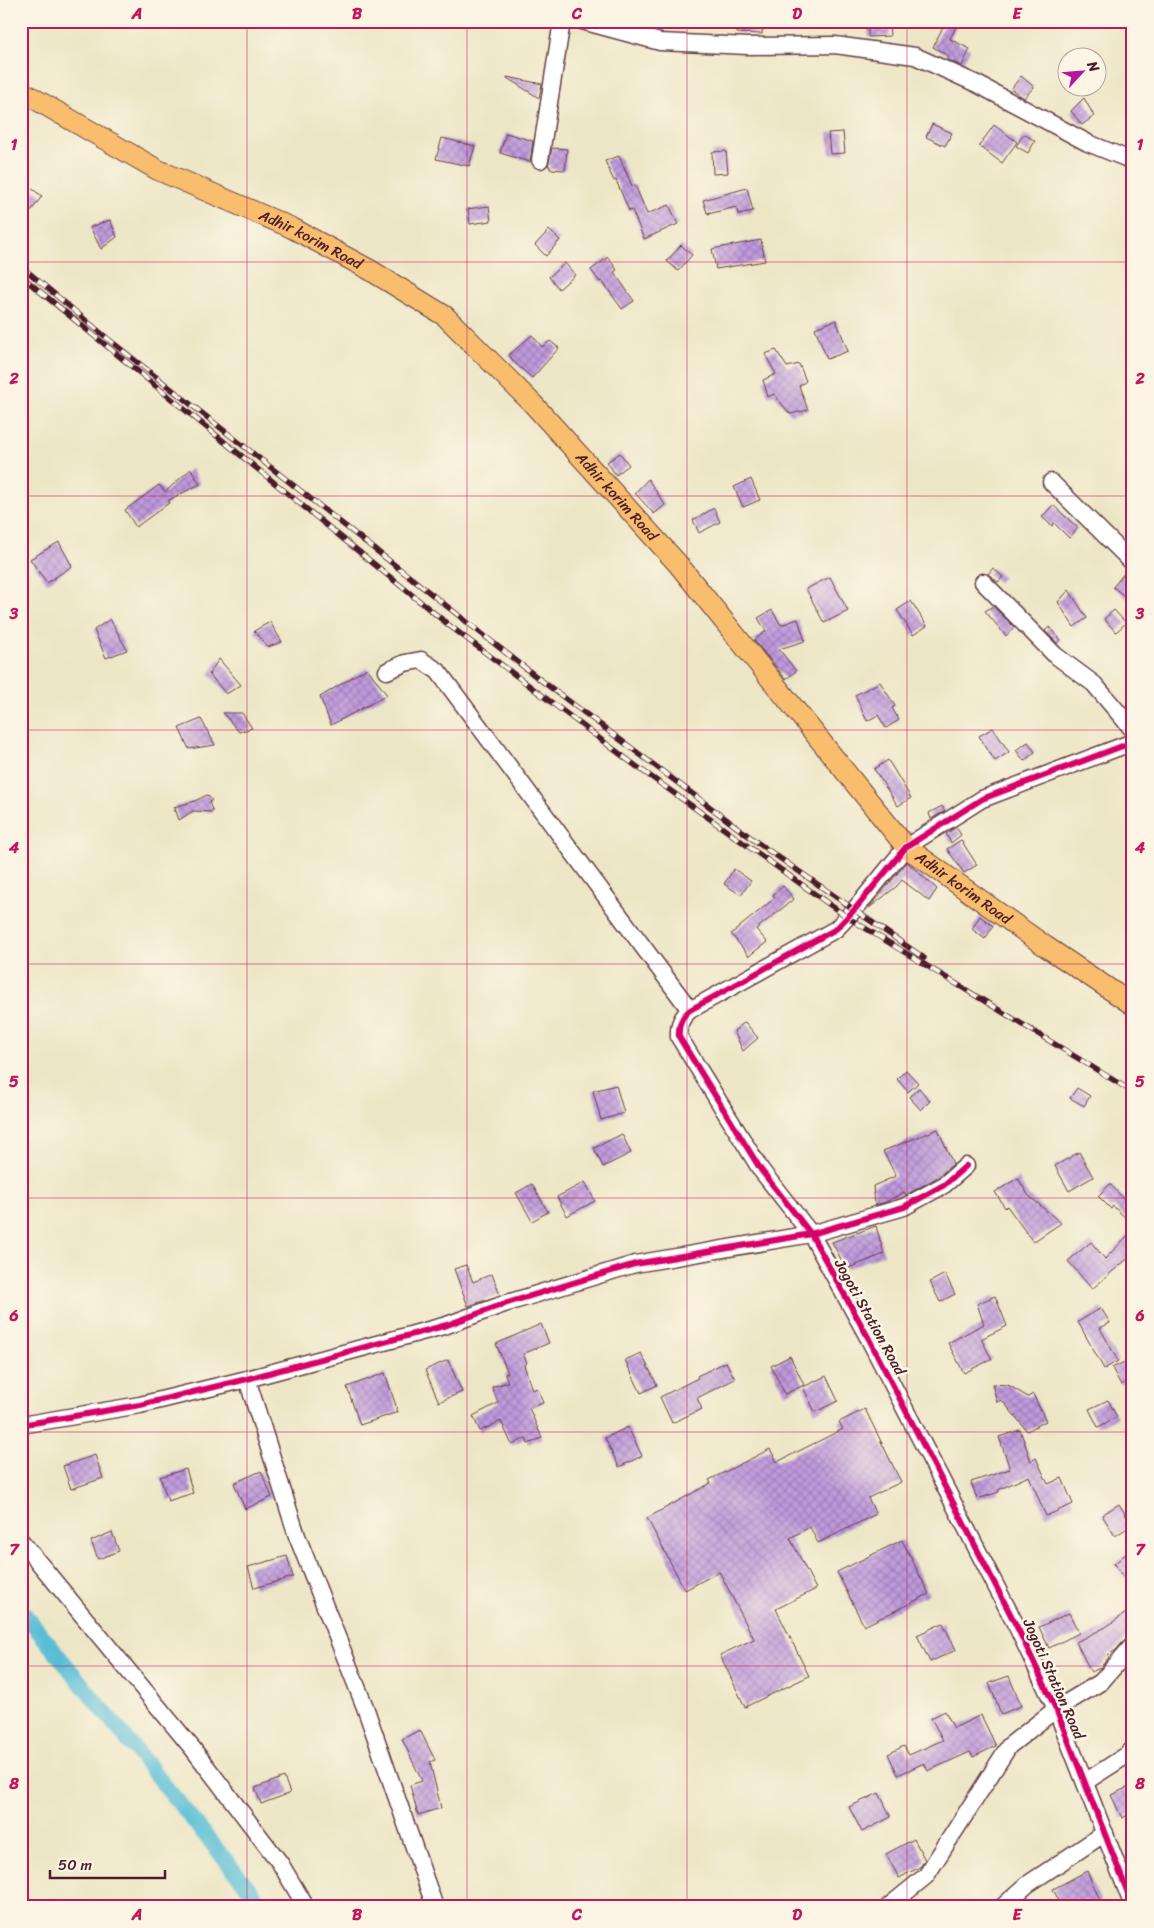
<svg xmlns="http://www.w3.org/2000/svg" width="1154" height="1928" font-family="Sriracha,sans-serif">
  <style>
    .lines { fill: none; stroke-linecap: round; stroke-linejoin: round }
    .canal { stroke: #58bed5; stroke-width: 16 }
    .building { fill: url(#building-cross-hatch) }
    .minor-casing { stroke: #623d42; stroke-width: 19 }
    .major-casing { stroke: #623d42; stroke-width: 22 }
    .minor { stroke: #fff; stroke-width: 16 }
    .major { stroke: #f9be6d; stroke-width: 20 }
    .rail-casing { stroke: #4a1f2b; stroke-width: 5.5 }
    .rail { stroke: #fcf5e5; stroke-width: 4; stroke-dasharray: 11; stroke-linecap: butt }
    .cycleway-casing { stroke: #fcf5e5; stroke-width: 9 }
    .cycleway { stroke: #d6006c; stroke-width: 6 }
    .grid { fill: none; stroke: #c2185b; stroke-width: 1; stroke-opacity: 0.55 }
    .labels { text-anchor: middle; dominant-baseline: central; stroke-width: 5; stroke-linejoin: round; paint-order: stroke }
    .street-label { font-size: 15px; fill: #4a1f2b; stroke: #fcf5e5 }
    .neatline { fill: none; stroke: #c2185b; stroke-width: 2 }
    .grid-label { font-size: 16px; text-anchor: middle; font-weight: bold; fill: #c2185b }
  </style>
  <defs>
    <pattern id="building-cross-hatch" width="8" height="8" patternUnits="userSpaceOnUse" patternTransform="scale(1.25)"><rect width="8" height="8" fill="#bf9add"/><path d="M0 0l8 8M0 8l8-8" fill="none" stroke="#9d7db3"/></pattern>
  </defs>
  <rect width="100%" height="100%" fill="#fcf5e5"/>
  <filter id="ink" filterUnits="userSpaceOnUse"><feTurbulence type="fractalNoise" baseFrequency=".02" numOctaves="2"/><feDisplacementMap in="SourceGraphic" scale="10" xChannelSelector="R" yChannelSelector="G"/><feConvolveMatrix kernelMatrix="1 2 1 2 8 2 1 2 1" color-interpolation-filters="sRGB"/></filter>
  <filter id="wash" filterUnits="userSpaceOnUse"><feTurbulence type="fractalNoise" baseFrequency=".0096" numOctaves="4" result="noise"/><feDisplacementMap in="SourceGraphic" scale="20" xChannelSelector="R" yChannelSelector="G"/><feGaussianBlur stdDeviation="1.12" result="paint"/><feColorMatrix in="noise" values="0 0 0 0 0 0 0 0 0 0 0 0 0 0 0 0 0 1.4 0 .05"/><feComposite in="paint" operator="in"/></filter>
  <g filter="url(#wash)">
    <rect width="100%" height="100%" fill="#ede6c6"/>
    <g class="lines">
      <polyline class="canal" points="21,1610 264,1907"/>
    </g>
    <g id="blocks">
      <g class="building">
        <polygon points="737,21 763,21 762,34 737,33"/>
        <polygon points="889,21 890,36 868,37 868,22"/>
        <polygon points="946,21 959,21 950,39 970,49 962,66 947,59 949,56 933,47"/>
        <polygon points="1021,76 1034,87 1024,98 1011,89"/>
        <polygon points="507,77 542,84 539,98 507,78"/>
        <polygon points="1084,98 1094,116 1082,125 1071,111"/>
        <polygon points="932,124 952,133 945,146 926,137"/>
        <polygon points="994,125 1017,142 1002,163 979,146"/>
        <polygon points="843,132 845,153 830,154 828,133"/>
        <polygon points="506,133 533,141 530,162 500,153"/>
        <polygon points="1024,134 1035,141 1028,153 1016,146"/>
        <polygon points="442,138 475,146 469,166 436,159"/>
        <polygon points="552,148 567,149 565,170 550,169 550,166 548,166"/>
        <polygon points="726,151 728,173 713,174 712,152"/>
        <polygon points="619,156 632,186 635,185 647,214 669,205 678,224 644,239 632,210 629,211 616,180 614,181 605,161"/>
        <polygon points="21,181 42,196 21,225"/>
        <polygon points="747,188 753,211 738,214 736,207 708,214 711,212 707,213 703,200"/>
        <polygon points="489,206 491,221 470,224 468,209"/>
        <polygon points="110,220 117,237 101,249 90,227"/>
        <polygon points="549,230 560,240 546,256 535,245"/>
        <polygon points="761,240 765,261 716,269 712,249"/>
        <polygon points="681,245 692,255 678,271 667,261"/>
        <polygon points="608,257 617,270 614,272 634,301 622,309 602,281 600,282 591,270"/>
        <polygon points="565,263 575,275 559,289 549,277"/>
        <polygon points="836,320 848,351 827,359 815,328"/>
        <polygon points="532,335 542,347 550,341 559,348 532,378 514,362 509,355"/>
        <polygon points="776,350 787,367 799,364 806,381 799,386 808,410 790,414 774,394 768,397 763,380 776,374 765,354"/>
        <polygon points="620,453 629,465 616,475 607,462"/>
        <polygon points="191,469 200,484 169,500 169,503 136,527 125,510 159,485 165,492"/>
        <polygon points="648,479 665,505 654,514 635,493"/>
        <polygon points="751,479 760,500 743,507 734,487"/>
        <polygon points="1053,505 1078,528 1069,538 1054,523 1052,526 1042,517"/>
        <polygon points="714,508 720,522 699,533 693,520"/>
        <polygon points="59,542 72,566 47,583 30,559"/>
        <polygon points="993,568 1003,577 998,582 988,574"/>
        <polygon points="1126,571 1133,577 1133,603 1113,587"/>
        <polygon points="830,577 848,611 824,623 806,589"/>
        <polygon points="1069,590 1087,618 1074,627 1058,602"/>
        <polygon points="911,601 927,626 913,635 897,610"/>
        <polygon points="993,606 1014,627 1006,636 985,611"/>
        <polygon points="772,610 781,625 798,619 805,641 779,649 796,671 786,679 754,640 766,631 758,618"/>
        <polygon points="1114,610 1126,623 1116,632 1104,619"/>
        <polygon points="110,619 127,650 106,658 94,630"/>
        <polygon points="270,622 282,642 268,647 254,631"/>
        <polygon points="1049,627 1061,640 1057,643 1045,631"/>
        <polygon points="219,659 241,685 226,694 209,674"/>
        <polygon points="367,668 387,695 331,725 320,697"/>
        <polygon points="880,682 895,706 892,708 899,720 886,728 878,715 867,721 855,695"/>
        <polygon points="223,713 242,713 252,728 239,732"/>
        <polygon points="201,719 215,745 189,749 179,728"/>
        <polygon points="993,728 1009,752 995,761 979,736"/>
        <polygon points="1028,742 1035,752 1024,761 1016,750"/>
        <polygon points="888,760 911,798 898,806 874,769"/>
        <polygon points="207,795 212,800 209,802 213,812 193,811 179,820 176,811 173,811 176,810 174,807 195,801"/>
        <polygon points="942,806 945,811 931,819 929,813"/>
        <polygon points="956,827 961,835 951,843 946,834"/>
        <polygon points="961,840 977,865 964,873 947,849"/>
        <polygon points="907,862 937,889 929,901 902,880 896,887 869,908"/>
        <polygon points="734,869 751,881 741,895 724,884"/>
        <polygon points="783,886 794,899 756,929 767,942 749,956 731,934 775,898 773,895"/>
        <polygon points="980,916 993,926 985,939 972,929"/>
        <polygon points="745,1022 758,1038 743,1051 734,1031"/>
        <polygon points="906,1070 918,1083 908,1092 897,1079"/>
        <polygon points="616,1085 624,1113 601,1120 593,1091"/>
        <polygon points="919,1088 930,1101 921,1110 909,1097"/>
        <polygon points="1077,1088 1090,1096 1084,1106 1070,1098"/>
        <polygon points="938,1129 953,1164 938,1177 906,1195 904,1192 886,1202 875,1205 873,1186 896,1176 883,1151"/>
        <polygon points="622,1134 631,1153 603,1167 594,1148"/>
        <polygon points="1079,1152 1093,1177 1069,1191 1055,1166"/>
        <polygon points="1018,1178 1028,1195 1061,1223 1033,1242 1007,1206 1005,1208 995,1192"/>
        <polygon points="585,1182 595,1201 567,1216 557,1197"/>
        <polygon points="532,1184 548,1212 532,1221 516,1193"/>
        <polygon points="1110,1184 1125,1200 1133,1192 1133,1225 1113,1206 1111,1209 1098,1196"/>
        <polygon points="876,1226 884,1254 846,1269 832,1242"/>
        <polygon points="1133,1230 1133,1254 1092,1289 1068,1261 1091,1242 1105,1259"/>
        <polygon points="466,1265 473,1282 492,1274 500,1295 468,1306 454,1269"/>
        <polygon points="945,1274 955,1294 940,1302 930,1282"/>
        <polygon points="995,1296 1007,1326 981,1339 992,1359 964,1373 948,1343 984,1324 977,1304"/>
        <polygon points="1101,1308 1110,1323 1100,1328 1118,1361 1104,1369 1078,1322"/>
        <polygon points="541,1324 549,1343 523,1354 527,1363 524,1365 532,1390 538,1388 543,1403 529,1408 542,1438 528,1444 526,1438 512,1445 501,1421 480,1431 473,1416 498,1403 492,1387 508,1382 505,1374 508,1373 496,1344"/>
        <polygon points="641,1353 657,1385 641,1393 625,1360"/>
        <polygon points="790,1356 804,1385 785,1394 771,1366"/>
        <polygon points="1133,1358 1133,1379 1121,1385 1112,1368"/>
        <polygon points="448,1360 462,1392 439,1402 425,1370"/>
        <polygon points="726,1362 735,1379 697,1398 702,1409 672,1423 660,1397 698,1378 697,1376"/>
        <polygon points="385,1373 398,1412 360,1425 347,1387"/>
        <polygon points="826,1376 838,1401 815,1412 803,1387"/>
        <polygon points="992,1384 1008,1385 1028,1397 1033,1394 1046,1421 1027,1431 1002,1400 997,1402"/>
        <polygon points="1108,1400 1117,1417 1098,1427 1089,1409"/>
        <polygon points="865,1409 901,1482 868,1498 876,1514 818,1543 810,1527 790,1538 816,1589 776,1609 809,1676 745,1707 720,1655 754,1639 722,1577 719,1572 685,1590 647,1518 711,1483 709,1480 770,1449 777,1462 843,1429 839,1422"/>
        <polygon points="628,1427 642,1456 619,1467 605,1438"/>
        <polygon points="1020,1430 1031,1461 1036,1458 1048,1484 1062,1478 1073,1504 1046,1516 1029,1476 998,1490 999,1492 977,1499 971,1482 1010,1469 999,1437"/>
        <polygon points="95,1455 103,1478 71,1489 63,1466"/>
        <polygon points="186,1469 193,1493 168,1501 160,1477"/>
        <polygon points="261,1471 272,1497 245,1509 234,1483"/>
        <polygon points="1119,1504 1132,1525 1115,1536 1102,1515"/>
        <polygon points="112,1532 119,1551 98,1559 91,1541"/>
        <polygon points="902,1540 929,1594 864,1626 837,1572"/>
        <polygon points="1127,1553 1133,1561 1133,1590 1114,1564"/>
        <polygon points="287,1556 293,1577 254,1588 248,1567"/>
        <polygon points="1133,1608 1133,1635 1126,1638 1116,1650 1108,1655 1109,1657 1100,1668 1091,1672 1076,1642 1106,1627"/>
        <polygon points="1069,1613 1079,1633 1049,1648 1039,1627"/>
        <polygon points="943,1623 956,1650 930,1662 917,1635"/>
        <polygon points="1009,1676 1021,1706 1001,1714 989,1683"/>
        <polygon points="945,1711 954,1728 981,1715 996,1746 973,1757 970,1752 928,1771 924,1763 898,1775 888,1754 904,1746 909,1755 943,1740 931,1718"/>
        <polygon points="420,1730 435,1760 430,1762 441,1808 418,1815 410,1785 422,1781 402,1739"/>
        <polygon points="284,1777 290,1793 261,1804 255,1788"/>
        <polygon points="1133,1785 1133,1813 1122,1818 1111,1795"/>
        <polygon points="879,1793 891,1817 862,1832 849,1807"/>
        <polygon points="914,1839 925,1860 920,1867 899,1878 886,1854"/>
        <polygon points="1087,1871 1103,1907 1062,1907 1053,1889"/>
      </g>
    </g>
  </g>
  <g filter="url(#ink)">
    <use href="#blocks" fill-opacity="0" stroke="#623d42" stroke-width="1"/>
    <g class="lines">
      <g class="minor-casing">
        <g id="minor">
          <polyline points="582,21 660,42 748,46 835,45 915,56 977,84 1088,143 1133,161"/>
          <polyline points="540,160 562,21"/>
          <polyline points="1051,482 1133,563"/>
          <polyline points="983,582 1055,655 1094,684 1133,730"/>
          <polyline points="387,671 405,663 421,660 438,671 690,1010"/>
          <path d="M 1133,742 L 982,799 L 906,847 L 855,909 L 836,929 L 690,1010 C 681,1017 678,1025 679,1037 L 761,1170 L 811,1234 L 869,1339 L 1018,1629 L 1056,1709 L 1133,1906"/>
          <polyline points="247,1379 297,1536 365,1707 435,1907"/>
          <polyline points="21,1425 140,1405 247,1379 447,1325 504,1304 635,1264 811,1234 904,1207 944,1185 966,1166"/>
          <polyline points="21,1541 193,1749 280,1863 306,1907"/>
          <polyline points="1085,1782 1127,1755 1133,1749"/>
          <polyline points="888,1907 926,1876 1009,1746 1056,1709 1101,1682 1133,1645"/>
          <polyline points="1002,1907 1028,1884 1105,1833"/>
        </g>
      </g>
      <g class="major-casing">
        <g id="major">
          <path id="s1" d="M 21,91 L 158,170 L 292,228 L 370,270 L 445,316 L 533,404 L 678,564 L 906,847 L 1045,946 L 1133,1005"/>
        </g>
      </g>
      <use href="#minor" class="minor"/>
      <use href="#major" class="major"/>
      <g class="rail-casing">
        <g id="rail">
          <polyline points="21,266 113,343 538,678 758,843 924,958"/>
          <polyline points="21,276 450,626 636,766 847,917 1133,1092"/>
        </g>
      </g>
      <use href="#rail" class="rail"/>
      <g class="cycleway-casing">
        <g id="cycleway">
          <path d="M 1133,742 L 982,799 L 906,847 L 855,909 L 836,929 L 690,1010 C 681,1017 678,1025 679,1037 L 761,1170 L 811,1234 L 869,1339 L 1018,1629 L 1056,1709 L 1133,1906"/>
          <polyline points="21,1425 140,1405 247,1379 447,1325 504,1304 635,1264 811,1234 904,1207 944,1185 966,1166"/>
        </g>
      </g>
      <use href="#cycleway" class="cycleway"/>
    </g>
  </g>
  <path class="grid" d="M 247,21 L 247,1907M 467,21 L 467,1907M 687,21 L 687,1907M 907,21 L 907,1907M 21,262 L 1133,262M 21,496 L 1133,496M 21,730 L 1133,730M 21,964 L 1133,964M 21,1198 L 1133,1198M 21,1432 L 1133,1432M 21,1666 L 1133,1666"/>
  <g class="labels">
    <g class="street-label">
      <text stroke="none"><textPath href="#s1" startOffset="326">Adhir korim Road</textPath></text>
      <text stroke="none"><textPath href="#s1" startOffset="730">Adhir korim Road</textPath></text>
      <text stroke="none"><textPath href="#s1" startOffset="1255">Adhir korim Road</textPath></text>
      <text transform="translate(870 1317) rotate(61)">Jogoti Station Road</text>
      <text transform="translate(1054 1679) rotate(66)">Jogoti Station Road</text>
    </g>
  </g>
  <rect width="1154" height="1928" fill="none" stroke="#fcf5e5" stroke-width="55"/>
  <g transform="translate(1082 72) rotate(64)"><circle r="24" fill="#fcf5e5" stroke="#b59f9b"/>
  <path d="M0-4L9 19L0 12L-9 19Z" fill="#b5179e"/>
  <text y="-8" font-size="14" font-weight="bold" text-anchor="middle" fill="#4a1f2b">N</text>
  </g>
  <path d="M50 1870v8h115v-8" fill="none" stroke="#4a1f2b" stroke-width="2.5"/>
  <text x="58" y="1870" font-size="15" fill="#4a1f2b" stroke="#fcf5e5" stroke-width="4" paint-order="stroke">50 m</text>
  <rect x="28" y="28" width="1098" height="1872" class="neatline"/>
  <g class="grid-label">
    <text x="137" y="19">A</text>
    <text x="357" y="19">B</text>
    <text x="577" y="19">C</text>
    <text x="797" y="19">D</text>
    <text x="1017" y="19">E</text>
    <text x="14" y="150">1</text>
    <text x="1140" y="150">1</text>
    <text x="14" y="384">2</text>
    <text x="1140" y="384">2</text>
    <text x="14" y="619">3</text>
    <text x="1140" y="619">3</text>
    <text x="14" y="853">4</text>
    <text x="1140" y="853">4</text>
    <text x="14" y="1087">5</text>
    <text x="1140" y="1087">5</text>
    <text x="14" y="1321">6</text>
    <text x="1140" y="1321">6</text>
    <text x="14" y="1555">7</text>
    <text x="1140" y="1555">7</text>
    <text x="14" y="1789">8</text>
    <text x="1140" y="1789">8</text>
    <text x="137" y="1920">A</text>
    <text x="357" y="1920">B</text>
    <text x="577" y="1920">C</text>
    <text x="797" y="1920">D</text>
    <text x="1017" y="1920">E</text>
  </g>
</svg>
